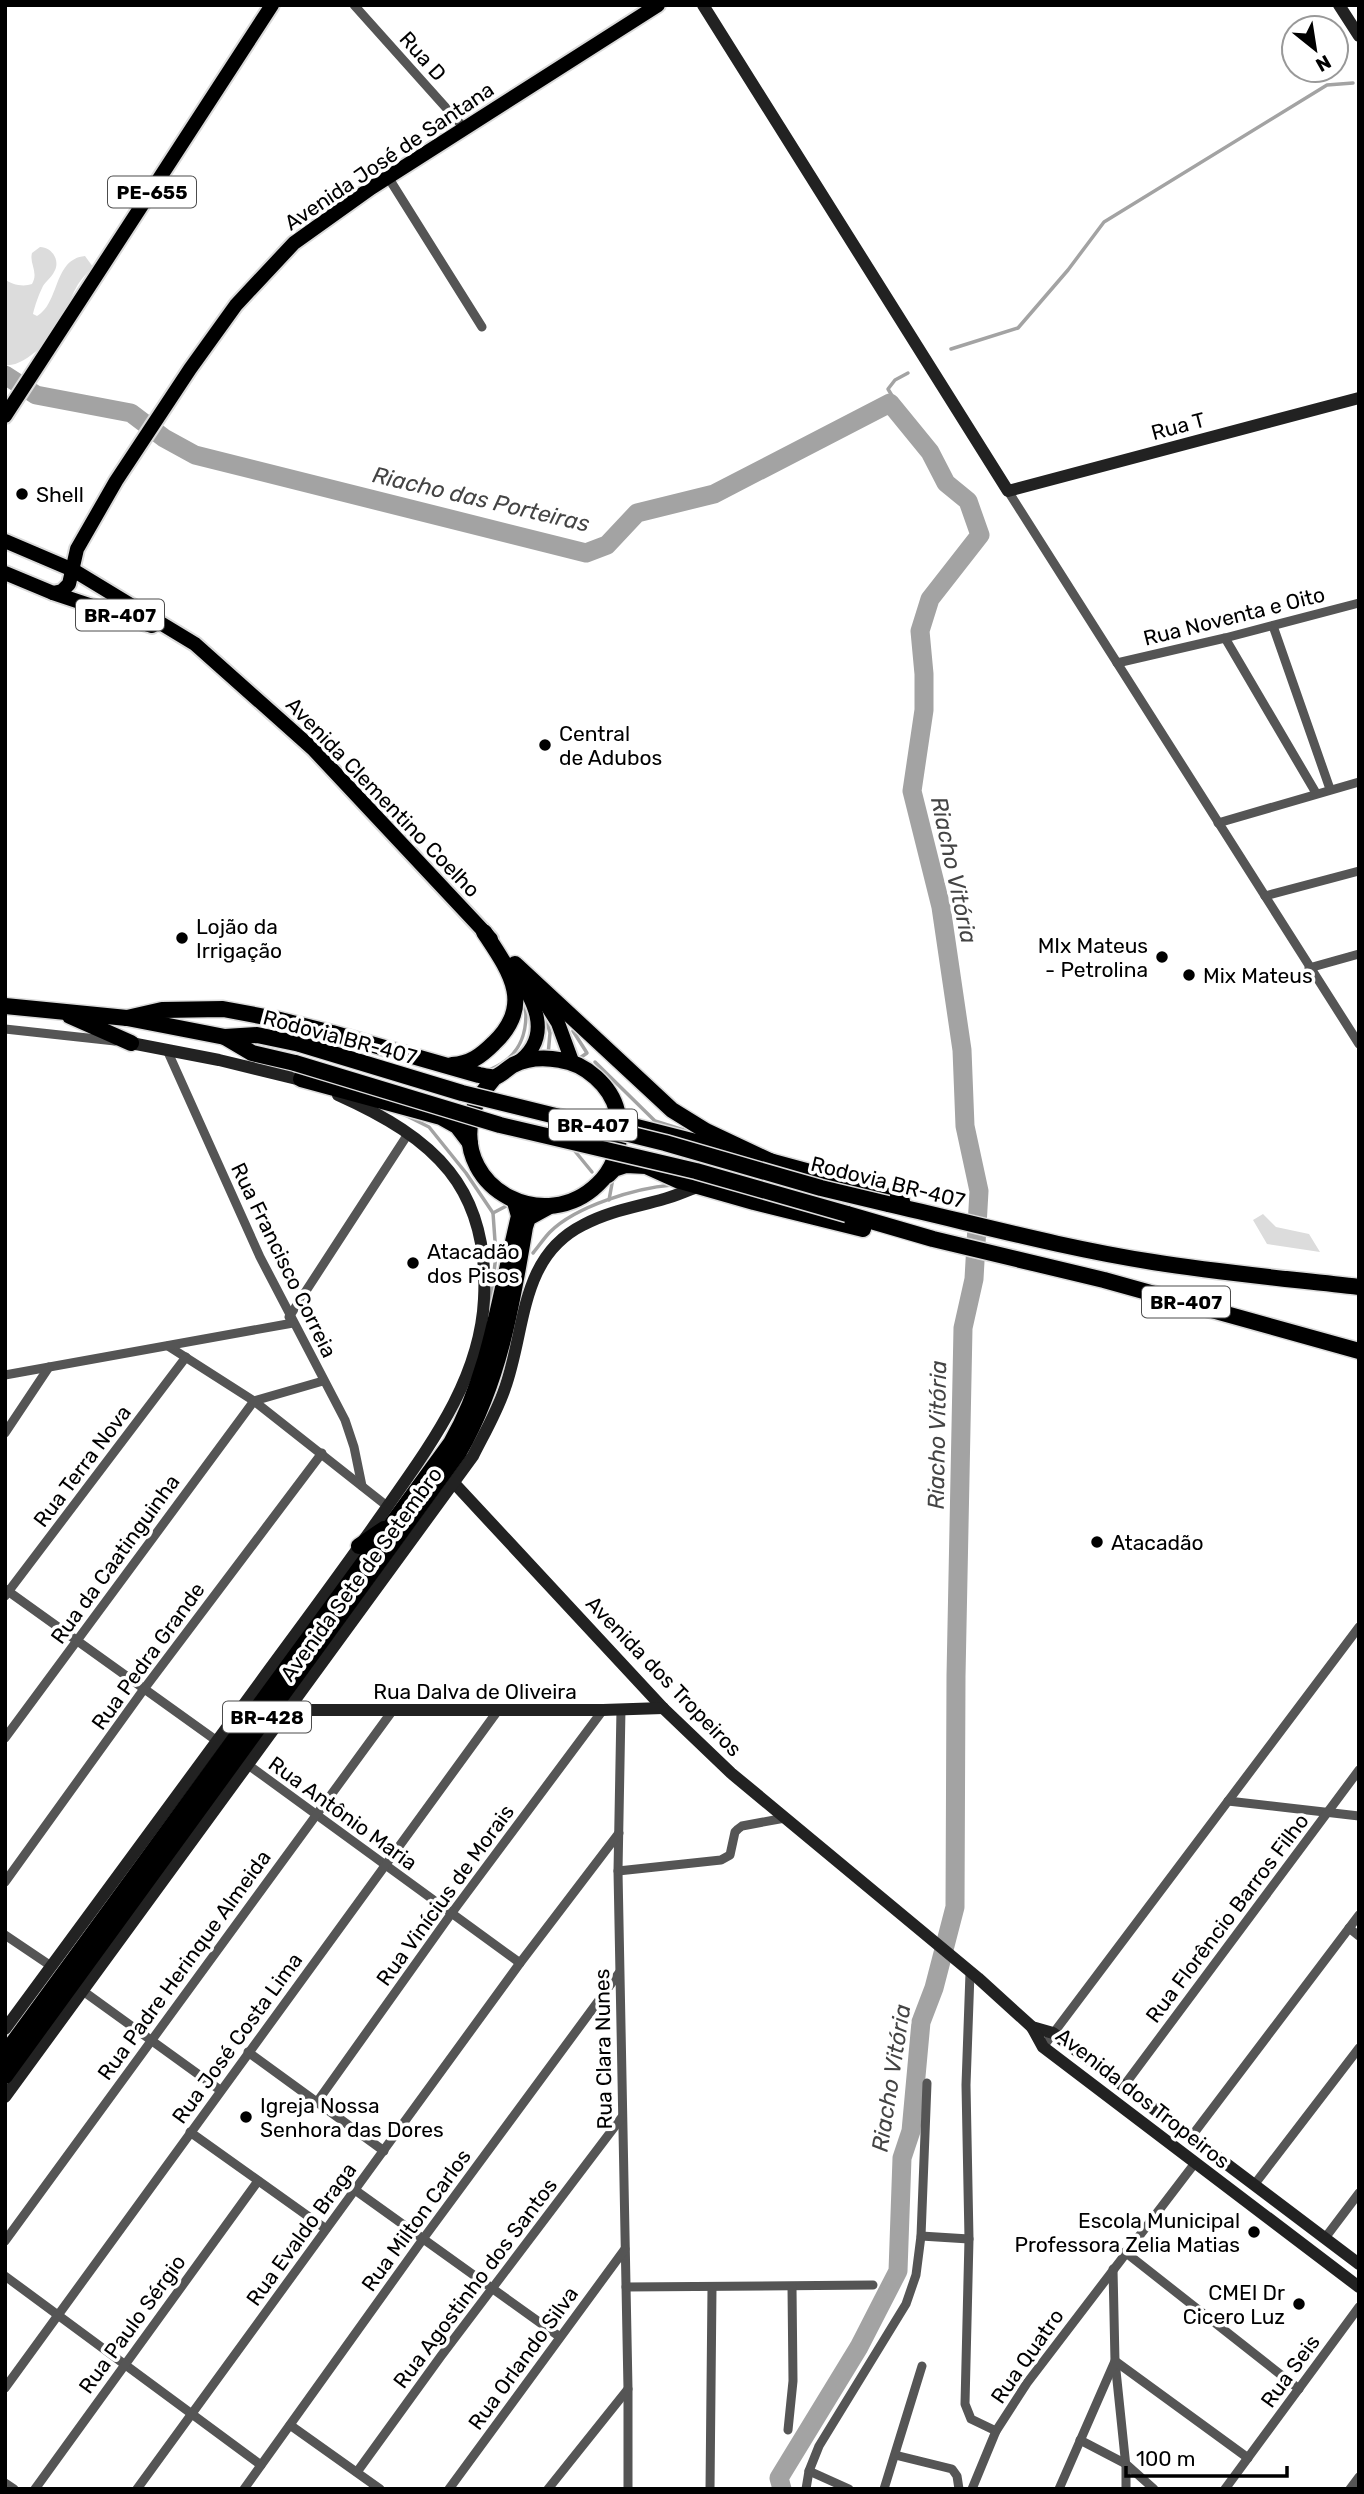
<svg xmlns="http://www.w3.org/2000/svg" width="1364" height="2494" font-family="Rubik,sans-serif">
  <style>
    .green { fill: #dcdcdc }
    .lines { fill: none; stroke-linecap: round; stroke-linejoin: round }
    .stream { stroke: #a3a3a3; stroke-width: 3.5 }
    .river { stroke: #a3a3a3; stroke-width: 19 }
    .primary-casing { stroke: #dbdbdb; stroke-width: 18 }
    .highway-casing { stroke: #dbdbdb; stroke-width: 19 }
    .street { stroke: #555; stroke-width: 9 }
    .secondary { stroke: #222; stroke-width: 12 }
    .primary { stroke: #000; stroke-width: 14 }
    .highway { stroke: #000; stroke-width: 16 }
    .highway-bridge-casing { stroke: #dbdbdb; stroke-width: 19; stroke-linecap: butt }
    .highway-bridge { stroke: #000; stroke-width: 16 }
    .poi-dot { fill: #000; stroke: #fff; stroke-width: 2.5 }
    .labels { text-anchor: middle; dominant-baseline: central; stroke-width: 7; stroke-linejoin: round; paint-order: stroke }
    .shield { fill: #fff; stroke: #4c4c4c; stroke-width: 2 }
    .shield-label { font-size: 19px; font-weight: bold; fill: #000 }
    .street-label { font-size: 21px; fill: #000; stroke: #fff }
    .poi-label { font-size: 21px; fill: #000; stroke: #fff; text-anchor: start }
    .water-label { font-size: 23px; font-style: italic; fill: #444; stroke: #fff }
  </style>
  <rect width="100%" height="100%" fill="#fff"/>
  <g class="green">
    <path d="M 40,247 C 52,247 61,261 54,272 C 52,277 46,281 43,286 C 39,294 35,305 33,314 L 37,316 C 60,303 53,259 85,256 L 93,267 C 87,273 80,280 76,288 C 70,298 68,309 63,319 C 54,336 25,368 5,365 L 5,279 C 11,285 24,287 32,284 C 39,272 29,264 32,253 Z"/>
    <polygon points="1263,1214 1276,1227 1309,1234 1320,1252 1267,1244 1253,1220"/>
  </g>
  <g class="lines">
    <g class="stream">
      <polyline points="951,349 1018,328 1068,270 1104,222 1327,85 1353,83"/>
      <polyline points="890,403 894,399 888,389 895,380 908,373"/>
      <polyline points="545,1014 550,1033 548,1055"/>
      <polyline points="573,1031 587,1053 577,1060"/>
      <polyline points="595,1062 655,1121 690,1132"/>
      <path d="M 491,1069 C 520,1057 529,1032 525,1002"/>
      <polyline points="403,1114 429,1127 466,1173 493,1213 496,1255 490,1307"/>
      <polyline points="584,1137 606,1137"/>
      <polyline points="574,1150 592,1172"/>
      <polyline points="609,1200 613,1178"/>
      <polyline points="493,1213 510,1204"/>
      <path d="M 533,1253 C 539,1246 544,1238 550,1232 C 576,1206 636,1188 672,1185"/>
    </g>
    <polyline class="river" points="5,375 36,395 131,413 164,438 195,455 586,553 607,545 637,513 714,494 890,403 930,452 946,483 968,501 980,535 930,599 920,631 924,674 924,710 912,791 941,907 962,1050 965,1126 979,1191 974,1279 963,1328 956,1676 955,1907 934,1988 921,2022 911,2131 902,2158 898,2271 859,2347 779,2478 782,2489"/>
    <g class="primary-casing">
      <g id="primary">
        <polyline points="5,416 272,5"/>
        <polyline points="5,541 73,570 195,644 313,749 491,939"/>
        <polyline points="5,573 53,593 152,626"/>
        <polyline points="53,593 62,591 69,584 77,549 116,481 190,369 236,305 294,243 371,188 658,5"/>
        <path d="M 511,966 C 532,996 556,1036 517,1063"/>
        <polyline points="539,993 558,1023 573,1064"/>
      </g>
    </g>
    <g class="highway-casing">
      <g id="highway">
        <polyline points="515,964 672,1110 706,1131 772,1162"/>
        <polyline points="5,1006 127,1018 225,1037 257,1035 300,1044"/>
        <polyline points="70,1016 131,1043"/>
        <path d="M 127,1018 L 162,1010 L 223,1009 L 276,1019 L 332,1033 L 479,1075 C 484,1076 491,1078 495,1077 C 501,1075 508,1068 513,1065 C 527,1058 545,1057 560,1060 C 585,1063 611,1086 617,1111 C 622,1138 619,1164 598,1184 C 546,1235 456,1191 471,1118 C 475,1101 485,1089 495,1077"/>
        <polyline points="225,1037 252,1053 295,1063"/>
        <path d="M 452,1065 C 470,1064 481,1056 494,1043 C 535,1004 509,970 484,932"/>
        <polyline points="301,1079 441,1117 457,1126 470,1143"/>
        <polyline points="617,1116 629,1125 731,1151"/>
        <polyline points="762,1159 832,1178 902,1201"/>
        <polyline points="608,1175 614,1169 626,1165 646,1166 677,1180 754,1202 863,1229"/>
        <path d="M 888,1204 C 976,1224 1063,1248 1153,1262 C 1221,1273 1290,1279 1359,1287"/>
        <polyline points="847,1214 933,1239 1104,1280 1359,1351"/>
        <polyline points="359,1546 384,1529"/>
        <path d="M 5,2054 L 451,1443 C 491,1373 500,1293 519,1216 L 515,1202"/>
        <path d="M 5,2076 L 459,1452 C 499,1382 512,1306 525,1227 L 528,1218 L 548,1207"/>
      </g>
    </g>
    <g class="street">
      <polyline points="354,5 465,129"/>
      <polyline points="388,177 482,327"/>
      <polyline points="1008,491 1359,1044"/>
      <polyline points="1273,626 1330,789"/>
      <polyline points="1225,638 1316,793"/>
      <polyline points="1117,663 1225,638 1359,603"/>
      <polyline points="1218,823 1359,782"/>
      <polyline points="1265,896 1359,871"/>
      <polyline points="1309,968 1359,954"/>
      <polyline points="5,1029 115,1041"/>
      <polyline points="167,1050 260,1257 345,1420 354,1447 362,1486"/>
      <polyline points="289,1317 408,1134"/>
      <polyline points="168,1346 254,1401 387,1506"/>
      <polyline points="5,1375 293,1323"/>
      <polyline points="5,1433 49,1367"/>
      <polyline points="5,1589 217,1741"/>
      <polyline points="5,1596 186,1357"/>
      <polyline points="621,1709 618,1871 628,2389 628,2489"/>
      <polyline points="5,1738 254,1401 323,1381"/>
      <polyline points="247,1764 520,1963"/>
      <polyline points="1228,1801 1359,1816"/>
      <polyline points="618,1871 721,1860 730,1855 735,1832 738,1829 742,1826 785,1818"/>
      <polyline points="5,1882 144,1689 322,1453"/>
      <polyline points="1349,1928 1359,1936"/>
      <polyline points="5,1935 51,1966"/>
      <polyline points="970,1973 966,2085 969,2239 965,2404 971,2419 996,2431"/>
      <polyline points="83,1991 220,2090"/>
      <polyline points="1043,2047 1359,1627"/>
      <polyline points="248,2052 384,2151"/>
      <polyline points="1123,2087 1359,1770"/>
      <polyline points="317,2102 451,1914 603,1710"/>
      <polyline points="190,2132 326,2229"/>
      <polyline points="1191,2137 1359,1915"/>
      <polyline points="1254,2185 1359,2048"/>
      <polyline points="355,2190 560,2337"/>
      <polyline points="921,2236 969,2239"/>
      <polyline points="1325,2238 1359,2193"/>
      <polyline points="5,2241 393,1710"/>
      <polyline points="1125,2252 1299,2389"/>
      <polyline points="1113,2269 1115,2361 1126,2467 1126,2489"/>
      <polyline points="5,2276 261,2465"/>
      <polyline points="626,2287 873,2285"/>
      <polyline points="5,2388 499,1709"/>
      <polyline points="290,2425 380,2489"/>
      <polyline points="788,2430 793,2381 792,2287"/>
      <polyline points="1080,2440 1126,2464 1154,2489"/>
      <polyline points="895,2455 952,2469 957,2476 959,2489"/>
      <polyline points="809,2471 849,2489"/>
      <polyline points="357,2472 441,2356 622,2117"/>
      <polyline points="5,2483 14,2489"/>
      <polyline points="35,2489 258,2181"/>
      <polyline points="137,2489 520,1963 619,1833"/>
      <polyline points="244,2489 423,2239 619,1973"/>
      <polyline points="449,2489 625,2249"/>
      <polyline points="548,2489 628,2389"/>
      <polyline points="710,2489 712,2288"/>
      <polyline points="806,2489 809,2471 819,2446 906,2304 916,2275 921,2236 927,2083"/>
      <polyline points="884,2489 922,2366"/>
      <polyline points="972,2489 996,2431 1027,2383 1195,2163"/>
      <polyline points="1059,2489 1115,2361 1248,2458"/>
      <polyline points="1225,2489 1359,2307"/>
      <polyline points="1350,2489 1359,2477"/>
    </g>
    <g class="secondary">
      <polyline points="703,5 1008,491 1359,398"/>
      <polyline points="1339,5 1359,36"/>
      <polyline points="131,1043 219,1060 309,1082"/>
      <polyline points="454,1483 663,1708 731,1773 978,1978 1032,2027 1053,2033 1359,2264"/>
      <polyline points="288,1710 603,1710 663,1708"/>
      <polyline points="1032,2027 1043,2047 1359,2287"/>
      <path d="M 5,2029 C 84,1921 163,1814 242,1707 C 287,1645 334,1583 378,1520 C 424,1453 480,1384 484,1299 C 490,1187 434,1138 338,1095"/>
      <path d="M 5,2097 L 473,1456 C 484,1434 497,1412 505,1388 C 526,1330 519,1257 583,1225 C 609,1211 636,1207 664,1199 C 676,1196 688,1190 700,1186"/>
    </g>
    <use href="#primary" class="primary"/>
    <use href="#highway" class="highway"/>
    <g class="highway-bridge-casing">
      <g id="highway-bridge">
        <polyline points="300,1044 462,1093 665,1143 821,1188 888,1204"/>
        <polyline points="295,1063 500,1125 696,1171 847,1214"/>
      </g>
    </g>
    <use href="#highway-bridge" class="highway-bridge"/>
  </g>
  <g class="poi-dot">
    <circle cx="22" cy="494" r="7"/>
    <circle cx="545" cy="745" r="7"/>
    <circle cx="182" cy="938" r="7"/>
    <circle cx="1162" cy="957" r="7"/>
    <circle cx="1189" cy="975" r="7"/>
    <circle cx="413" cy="1263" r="7"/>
    <circle cx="1097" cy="1542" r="7"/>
    <circle cx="246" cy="2117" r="7"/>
    <circle cx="1254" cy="2232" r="7"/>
    <circle cx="1299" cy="2304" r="7"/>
  </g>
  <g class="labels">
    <g class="shield">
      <rect x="108" y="176.5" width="88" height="31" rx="5"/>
      <rect x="76" y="599.5" width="88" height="31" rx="5"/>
      <rect x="549" y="1109.5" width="88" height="31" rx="5"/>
      <rect x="1142" y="1286.5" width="88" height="31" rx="5"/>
      <rect x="223" y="1701.5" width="88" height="31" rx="5"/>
    </g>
    <g class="shield-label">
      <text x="152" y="192">PE-655</text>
      <text x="120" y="615">BR-407</text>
      <text x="593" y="1125">BR-407</text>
      <text x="1186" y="1302">BR-407</text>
      <text x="267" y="1717">BR-428</text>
    </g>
    <g class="street-label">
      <text transform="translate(423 56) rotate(48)">Rua D</text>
      <text transform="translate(389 156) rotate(-34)">Avenida José de Santana</text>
      <text transform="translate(1178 426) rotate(-15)">Rua T</text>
      <text transform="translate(1234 616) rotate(-14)">Rua Noventa e Oito</text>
      <text transform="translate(383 797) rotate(46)">Avenida Clementino Coelho</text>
      <text transform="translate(340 1037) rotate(15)">Rodovia BR-407</text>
      <text transform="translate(888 1182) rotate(14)">Rodovia BR-407</text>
      <text transform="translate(284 1260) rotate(64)">Rua Francisco Correia</text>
      <text transform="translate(82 1466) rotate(-53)">Rua Terra Nova</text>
      <text transform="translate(115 1559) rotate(-54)">Rua da Caatinguinha</text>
      <text transform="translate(361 1574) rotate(-54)">Avenida Sete de Setembro</text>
      <text transform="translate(148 1656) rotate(-54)">Rua Pedra Grande</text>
      <text transform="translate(664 1676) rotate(46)">Avenida dos Tropeiros</text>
      <text x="475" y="1691">Rua Dalva de Oliveira</text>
      <text transform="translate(343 1813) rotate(36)">Rua Antônio Maria</text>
      <text transform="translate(445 1895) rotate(-54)">Rua Vinícius de Morais</text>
      <text transform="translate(1227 1918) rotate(-53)">Rua Florêncio Barros Filho</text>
      <text transform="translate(184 1965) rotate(-54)">Rua Padre Herinque Almeida</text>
      <text transform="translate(237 2038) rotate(-54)">Rua José Costa Lima</text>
      <text transform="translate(603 2049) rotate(-91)">Rua Clara Nunes</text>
      <text transform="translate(1143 2098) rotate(38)">Avenida dos Tropeiros</text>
      <text transform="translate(416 2220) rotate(-54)">Rua Milton Carlos</text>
      <text transform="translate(301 2234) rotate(-54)">Rua Evaldo Braga</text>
      <text transform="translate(475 2283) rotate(-53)">Rua Agostinho dos Santos</text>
      <text transform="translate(132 2324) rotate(-54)">Rua Paulo Sérgio</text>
      <text transform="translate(1027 2356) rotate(-55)">Rua Quatro</text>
      <text transform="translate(523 2358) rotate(-54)">Rua Orlando Silva</text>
      <text transform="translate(1290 2371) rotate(-54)">Rua Seis</text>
    </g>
    <g class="poi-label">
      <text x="36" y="494">Shell</text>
      <text x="559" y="733">Central<tspan x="559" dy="24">de Adubos</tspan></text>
      <text x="196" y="926">Lojão da<tspan x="196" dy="24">Irrigação</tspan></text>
      <text x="1148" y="945" text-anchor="end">MIx Mateus<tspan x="1148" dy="24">- Petrolina</tspan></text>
      <text x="1203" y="975">Mix Mateus</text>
      <text x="427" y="1251">Atacadão<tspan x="427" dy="24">dos Pisos</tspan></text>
      <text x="1111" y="1542">Atacadão</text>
      <text x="260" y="2105">Igreja Nossa<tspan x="260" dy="24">Senhora das Dores</tspan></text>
      <text x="1240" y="2220" text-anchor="end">Escola Municipal<tspan x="1240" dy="24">Professora Zelia Matias</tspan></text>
      <text x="1285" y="2292" text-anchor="end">CMEI Dr<tspan x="1285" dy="24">Cicero Luz</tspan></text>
    </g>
    <g class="water-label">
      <text transform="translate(481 499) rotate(13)">Riacho das Porteiras</text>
      <text transform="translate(954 870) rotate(78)">Riacho Vitória</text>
      <text transform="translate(937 1435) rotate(-89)">Riacho Vitória</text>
      <text transform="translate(891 2078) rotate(-81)">Riacho Vitória</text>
    </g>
  </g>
  <rect width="1364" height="2494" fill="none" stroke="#000000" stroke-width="14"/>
  <g transform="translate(1315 49) rotate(150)"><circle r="33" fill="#ffffff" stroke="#999999" stroke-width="2"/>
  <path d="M0-5L12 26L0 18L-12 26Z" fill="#000000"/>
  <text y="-10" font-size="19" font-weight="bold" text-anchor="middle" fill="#000000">N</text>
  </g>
  <path d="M1126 2466v10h161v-10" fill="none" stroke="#000000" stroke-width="3.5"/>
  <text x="1136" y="2466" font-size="21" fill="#000000" stroke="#ffffff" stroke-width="5" paint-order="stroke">100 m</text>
</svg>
